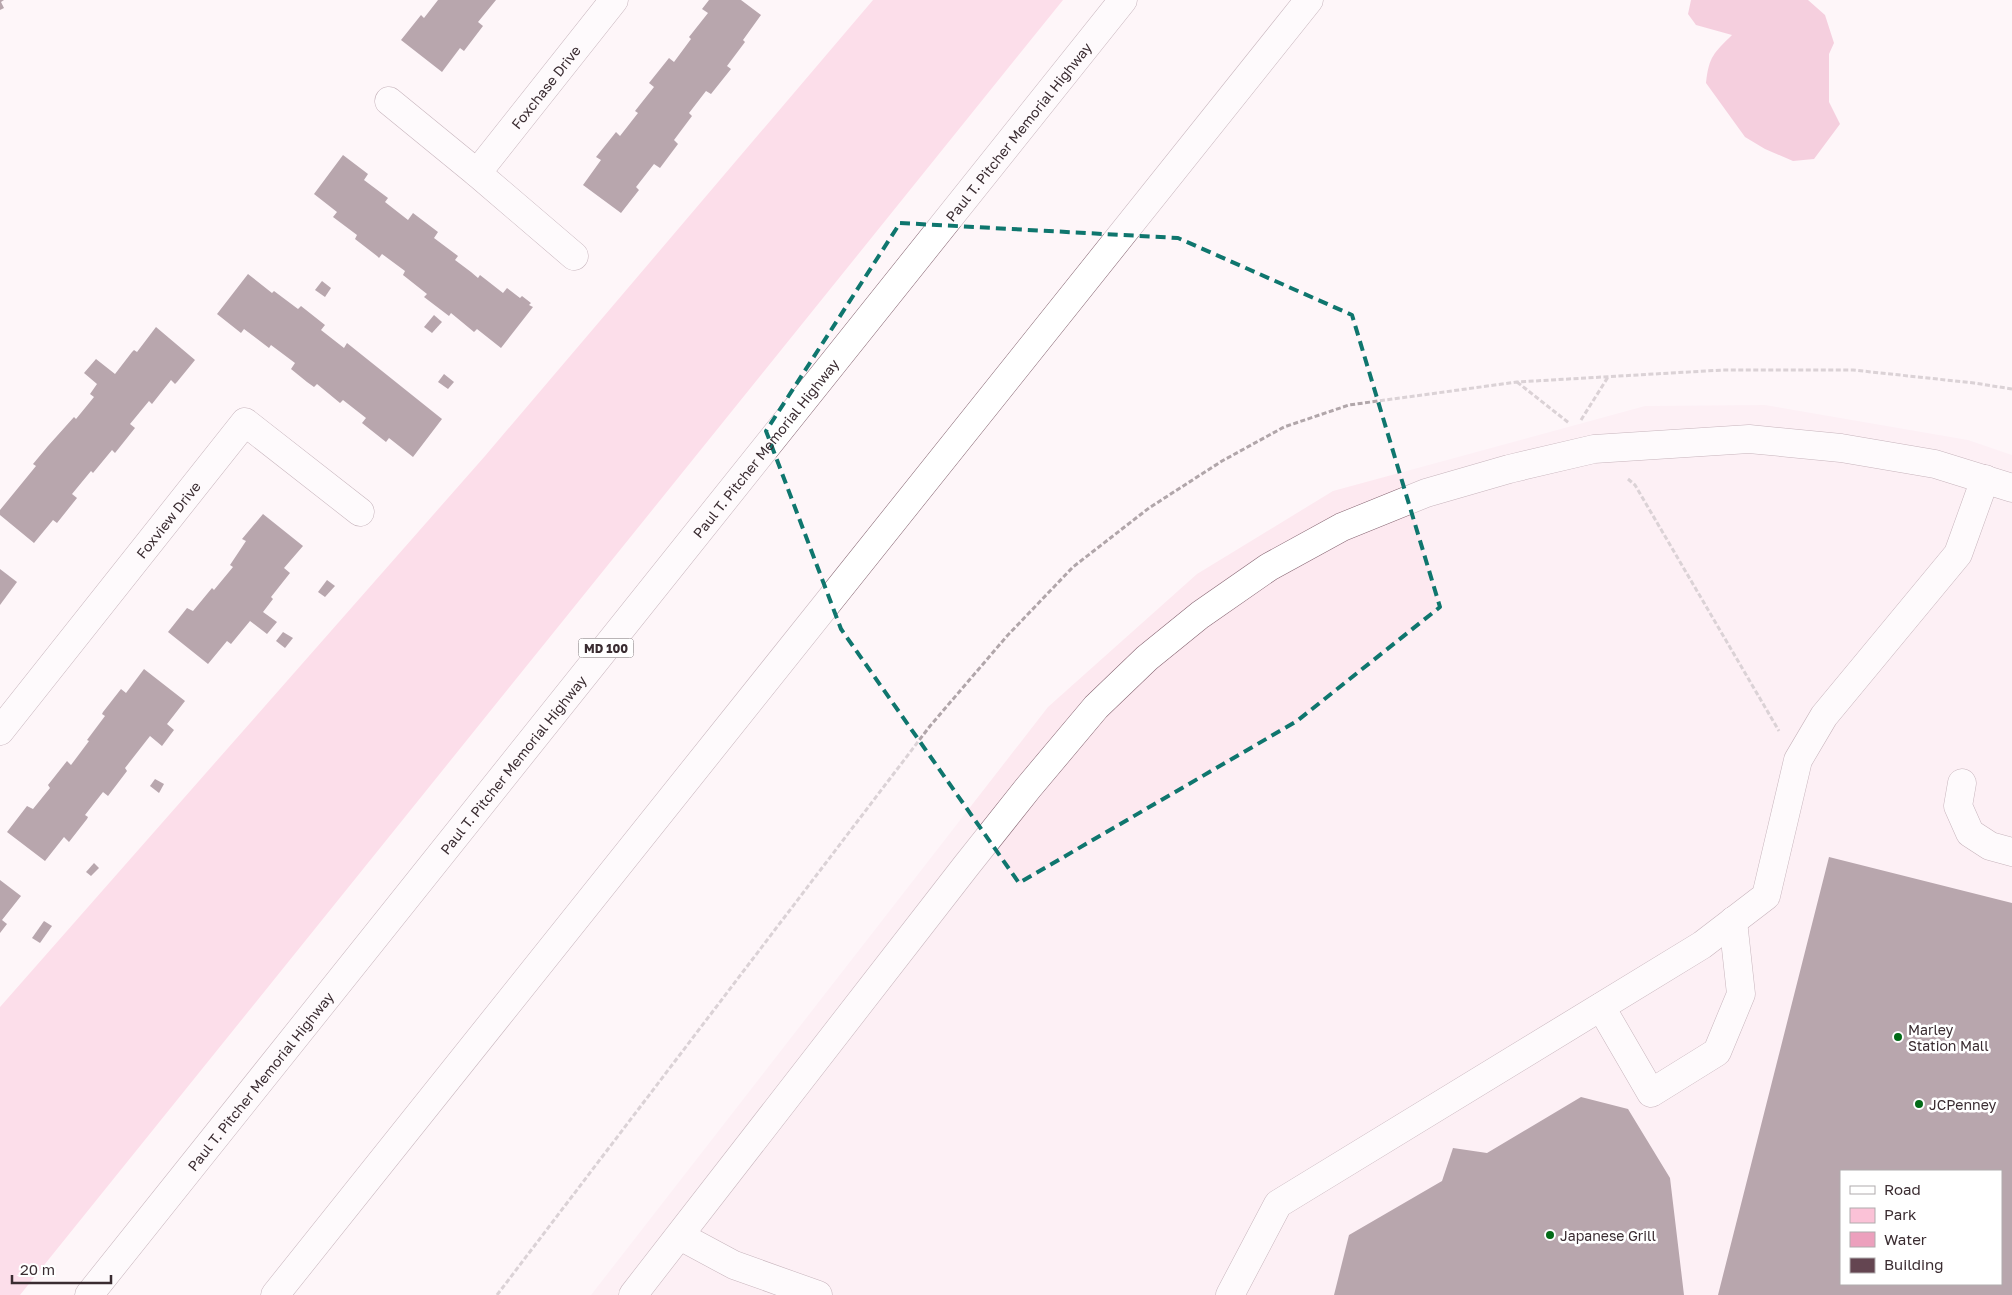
<svg xmlns="http://www.w3.org/2000/svg" width="2012" height="1295" font-family="'Golos Text',sans-serif">
  <style>
    .built { fill: #fde9f0; fill-rule: evenodd }
    .green { fill: #fbc2d7 }
    .water { fill: #eca0bd }
    .building { fill: #644551; fill-rule: evenodd }
    .lines { fill: none; stroke-linecap: round; stroke-linejoin: round }
    .minor-casing { stroke: #866572; stroke-width: 29 }
    .highway-casing { stroke: #866572; stroke-width: 29 }
    .path { stroke: #b1a6aa; stroke-width: 3; stroke-dasharray: 5 2.5; stroke-linecap: butt }
    .minor { stroke: #fff; stroke-width: 28 }
    .highway { stroke: #fff; stroke-width: 28 }
    .marked { fill: none; stroke: #0f766e; stroke-width: 4; stroke-dasharray: 10 6; stroke-linejoin: round }
    .poi-dot { fill: #026a17; stroke: #fff; stroke-width: 2 }
    .labels { text-anchor: middle; dominant-baseline: central; stroke-width: 5; stroke-linejoin: round; paint-order: stroke }
    .shield { fill: #fff; stroke: #756b6f; stroke-width: 1 }
    .shield-label { font-size: 12px; font-weight: bold; fill: #3a2c31 }
    .street-label { font-size: 14px; fill: #3a2c31; stroke: #fff }
    .poi-label { font-size: 14px; fill: #3a2c31; stroke: #fff; text-anchor: start }
  </style>
  <rect width="100%" height="100%" fill="#fef6f9"/>
  <path class="built" d="M 1765,405 L 1968,440 L 2012,455 L 2012,1295 L 591,1295 L 1048,707 L 1197,574 L 1333,491 L 1645,406 ZM 1841,1171 L 2001,1171 L 2001,1284 L 1841,1284 Z"/>
  <polygon class="green" points="873,0 1063,0 20,1295 0,1295 0,1007 485,456"/>
  <path class="water" d="M 1691,0 L 1808,0 L 1825,15 L 1834,43 L 1829,54 L 1829,102 L 1840,124 L 1814,159 L 1793,161 L 1765,149 L 1745,137 L 1706,83 C 1709,56 1714,53 1732,35 L 1696,25 L 1688,14 Z"/>
  <g class="building">
    <polygon points="0,0 4,0 1,2 4,8 0,10"/>
    <polygon points="438,0 496,0 478,22 483,26 464,51 460,48 442,72 401,40 421,15 424,18"/>
    <polygon points="709,0 741,0 761,15 743,40 745,42 727,66 731,69 711,94 706,91 689,113 692,116 674,140 678,144 660,168 654,164 636,187 639,190 621,213 583,185 601,160 596,157 616,132 620,136 638,113 635,111 654,87 649,83 669,58 674,62 691,39 689,37 708,13 702,9"/>
    <polygon points="343,155 368,174 364,180 388,198 385,202 408,220 413,213 438,232 434,238 458,256 455,260 471,272 478,278 480,275 503,293 507,288 520,298 522,296 531,303 529,305 533,307 501,348 477,329 474,332 451,313 449,316 424,297 427,294 403,275 405,271 382,254 379,258 377,256 355,239 357,235 333,217 337,212 314,194"/>
    <polygon points="248,274 272,293 274,291 298,309 301,306 325,325 321,330 344,348 347,343 442,419 413,457 389,438 386,442 362,423 366,418 343,400 340,403 317,384 314,387 307,382 291,369 295,363 271,345 269,348 244,329 241,333 217,314"/>
    <polygon points="322,281 331,288 325,297 315,290"/>
    <polygon points="434,315 442,322 432,333 424,327"/>
    <polygon points="156,327 195,360 177,382 175,384 171,380 152,404 149,401 130,424 135,428 115,453 112,450 93,473 91,471 72,494 77,498 57,523 53,520 34,543 0,515 0,510 36,466 33,464 48,446 74,417 76,419 94,397 90,394 97,384 84,373 96,359 115,374 132,352 134,350 137,352"/>
    <polygon points="444,374 454,382 448,389 438,382"/>
    <polygon points="263,514 303,546 284,568 290,573 271,597 273,599 263,612 277,622 267,634 250,621 231,644 227,641 208,664 168,632 187,608 193,611 212,588 214,590 233,567 230,565 246,541 242,539"/>
    <polygon points="0,569 17,582 0,605"/>
    <polygon points="327,580 335,586 325,597 318,592"/>
    <polygon points="283,632 293,638 285,648 276,641"/>
    <polygon points="144,669 185,701 167,724 174,730 162,746 150,736 125,768 127,771 108,796 103,792 85,815 88,817 87,819 69,842 64,837 45,861 7,832 27,806 33,809 50,788 48,785 67,761 71,765 89,741 87,740 105,716 102,714 103,712 121,689 126,693"/>
    <polygon points="155,779 164,784 159,793 150,786"/>
    <path d="M 1829,857 L 2012,903 L 2012,1295 L 1718,1295 ZM 1841,1171 L 2001,1171 L 2001,1284 L 1841,1284 Z"/>
    <polygon points="94,863 99,868 91,876 86,872"/>
    <polygon points="0,880 21,896 2,920 7,924 0,933"/>
    <polygon points="44,921 52,926 40,943 32,938"/>
    <polygon points="1581,1097 1628,1109 1670,1178 1684,1295 1334,1295 1349,1235 1442,1181 1453,1148 1487,1153"/>
  </g>
  <g class="lines">
    <g class="minor-casing">
      <g id="minor">
        <polyline points="389,101 477,173 574,256"/>
        <path id="s1" d="M 477,173 L 614,0"/>
        <path id="s2" d="M 0,731 L 245,422 L 360,512"/>
        <polyline points="1962,783 1958,806 1970,833 1990,846 2012,852"/>
        <polyline points="1601,1007 1651,1093 1717,1052 1741,994 1733,921"/>
        <polyline points="680,1236 734,1265 818,1295"/>
        <polyline points="633,1295 966,866 1028,788 1096,707 1147,658 1200,615 1269,567 1342,527 1426,493 1509,469 1594,449 1749,439 1841,448 1935,464 2012,488"/>
        <polyline points="1230,1295 1278,1204 1702,945 1766,896 1798,760 1824,716 1958,554 1985,479"/>
      </g>
    </g>
    <g class="highway-casing">
      <g id="highway">
        <path id="s3" d="M 89,1295 L 1123,0"/>
        <polyline points="275,1295 1309,0"/>
      </g>
    </g>
    <g class="path">
      <polyline points="1517,382 1569,423"/>
      <polyline points="1581,420 1608,377"/>
      <polyline points="1628,479 1635,485 1779,731"/>
      <polyline points="497,1295 930,726 1007,636 1073,567 1149,508 1222,461 1284,427 1349,405 1517,382 1723,370 1853,370 1974,383 2012,389"/>
    </g>
    <use href="#minor" class="minor"/>
    <use href="#highway" class="highway"/>
  </g>
  <path d="M0 0H2012V1295H0ZM 900,223 L 1178,238 L 1352,315 L 1440,607 L 1297,721 L 1019,883 L 841,629 L 766,431 Z" fill="#fef6f9" fill-opacity=".55" fill-rule="evenodd"/>
  <path class="marked" d="M 900,223 L 1178,238 L 1352,315 L 1440,607 L 1297,721 L 1019,883 L 841,629 L 766,431 Z"/>
  <g class="poi-dot">
    <circle cx="1898" cy="1037" r="5"/>
    <circle cx="1919" cy="1104" r="5"/>
    <circle cx="1550" cy="1235" r="5"/>
  </g>
  <g class="labels">
    <rect class="shield" x="578.5" y="638.5" width="55" height="19" rx="4"/>
    <g class="shield-label">
      <text x="606" y="648">MD 100</text>
    </g>
    <g class="street-label">
      <text stroke="none"><textPath href="#s1" startOffset="110">Foxchase Drive</textPath></text>
      <text stroke="none"><textPath href="#s3" startOffset="1489">Paul T. Pitcher Memorial Highway</textPath></text>
      <text stroke="none"><textPath href="#s3" startOffset="1084">Paul T. Pitcher Memorial Highway</textPath></text>
      <text stroke="none"><textPath href="#s2" startOffset="270">Foxview Drive</textPath></text>
      <text stroke="none"><textPath href="#s3" startOffset="679">Paul T. Pitcher Memorial Highway</textPath></text>
      <text stroke="none"><textPath href="#s3" startOffset="274">Paul T. Pitcher Memorial Highway</textPath></text>
    </g>
    <g class="poi-label">
      <text x="1908" y="1029">Marley<tspan x="1908" dy="16">Station Mall</tspan></text>
      <text x="1929" y="1104">JCPenney</text>
      <text x="1560" y="1235">Japanese Grill</text>
    </g>
  </g>
  <rect x="1840" y="1170" width="162" height="115" fill="#ffffff" stroke="#b0abad"/>
  <rect x="1850" y="1186" width="25" height="8" fill="#ffffff" stroke="#b0abad"/>
  <text x="1884" y="1195" font-size="15" fill="#3a2c31">Road</text>
  <rect x="1850" y="1208" width="25" height="15" fill="#fbc2d7" stroke="#b0abad"/>
  <text x="1884" y="1220" font-size="15" fill="#3a2c31">Park</text>
  <rect x="1850" y="1232" width="25" height="15" fill="#eca0bd" stroke="#b0abad"/>
  <text x="1884" y="1245" font-size="15" fill="#3a2c31">Water</text>
  <rect x="1850" y="1258" width="25" height="15" fill="#644551" stroke="#b0abad"/>
  <text x="1884" y="1270" font-size="15" fill="#3a2c31">Building</text>
  <path d="M12 1275v8h99v-8" fill="none" stroke="#3a2c31" stroke-width="2.5"/>
  <text x="20" y="1275" font-size="15" fill="#3a2c31" stroke="#ffffff" stroke-width="4" paint-order="stroke">20 m</text>
</svg>
